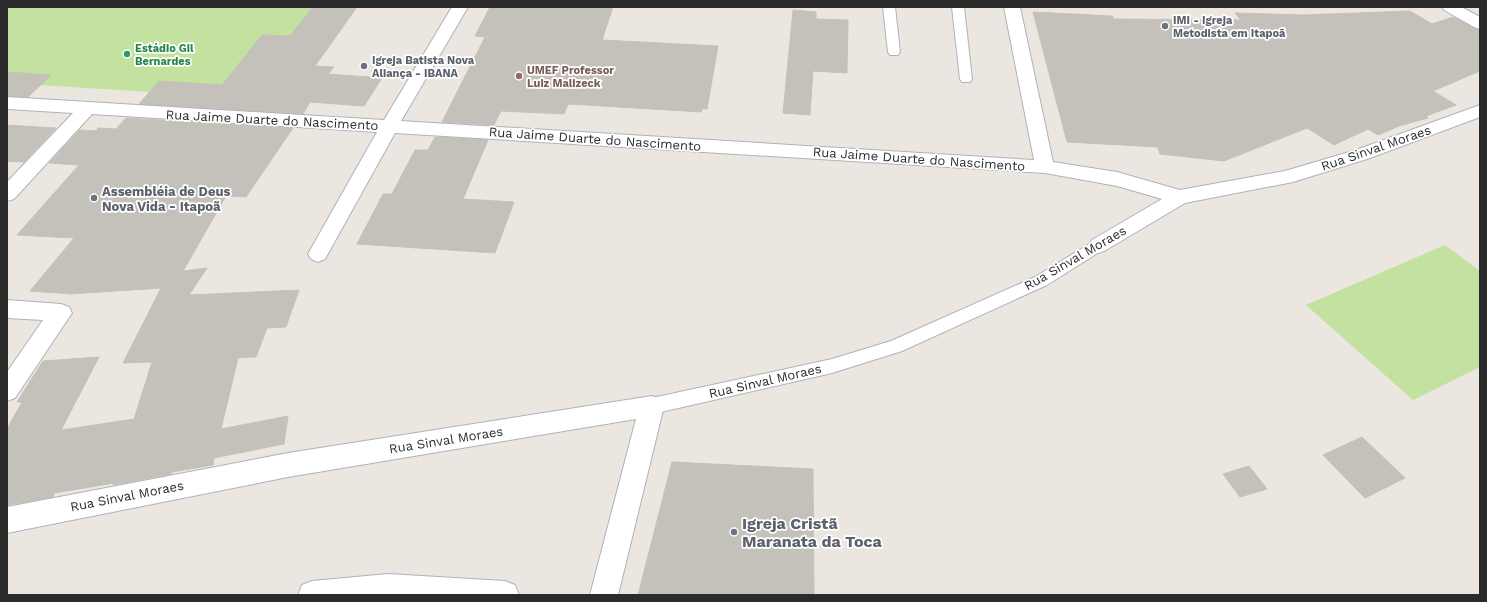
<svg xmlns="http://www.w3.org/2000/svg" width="1487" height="602" font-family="'Work Sans',sans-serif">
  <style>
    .pitch { fill: #c3e19f }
    .building { fill: #c4c0ba; stroke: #c6c2b9 }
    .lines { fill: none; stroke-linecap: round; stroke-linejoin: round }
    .service-casing { stroke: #b0b1ba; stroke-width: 2 }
    .minor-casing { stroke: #b0b1ba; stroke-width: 2 }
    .service { fill: #fff; fill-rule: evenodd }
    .minor { fill: #fff; fill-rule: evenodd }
    .worship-dot { fill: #6b7280; stroke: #fff; stroke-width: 1.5 }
    .leisure-dot { fill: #2e9e5b; stroke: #fff; stroke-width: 1.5 }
    .education-dot { fill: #8d6e63; stroke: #fff; stroke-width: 1.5 }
    .labels { text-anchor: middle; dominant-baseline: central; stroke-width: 3.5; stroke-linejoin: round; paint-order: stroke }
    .far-worship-label { font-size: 11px; font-weight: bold; fill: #5b616d; stroke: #fff; text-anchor: start }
    .far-leisure-label { font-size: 11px; font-weight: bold; fill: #27864d; stroke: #fff; text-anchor: start }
    .far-education-label { font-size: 11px; font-weight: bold; fill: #785e54; stroke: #fff; text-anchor: start }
    .street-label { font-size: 13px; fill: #2b2b2b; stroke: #fff }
    .worship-label { font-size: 13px; font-weight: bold; fill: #5b616d; stroke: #fff; text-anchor: start }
    .near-worship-label { font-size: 16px; font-weight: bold; fill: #5b616d; stroke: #fff; text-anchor: start }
  </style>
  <rect width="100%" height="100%" fill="#ebe6df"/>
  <g class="pitch">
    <polygon points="7,7 313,7 290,36 262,35 214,96 7,83"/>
    <polygon points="1445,245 1480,271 1480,367 1413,400 1306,305"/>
  </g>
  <g class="building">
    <polygon points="313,7 357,7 315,66 334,67 328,74 382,78 364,106 310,102 303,114 139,104 159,81 222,85 262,35 290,36"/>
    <polygon points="490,7 613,7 602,40 718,46 707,109 702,109 701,112 568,104 564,114 501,111 494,125 442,122 485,37 475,36"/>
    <polygon points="793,10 816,12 816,19 848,20 847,73 813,71 810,115 783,113"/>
    <polygon points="1410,11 1432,24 1453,17 1480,30 1480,71 1433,91 1456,105 1426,116 1428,118 1399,126 1378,135 1368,129 1334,145 1307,128 1224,161 1160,154 1158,147 1067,142 1033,12 1112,16 1114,19 1241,20 1235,13 1302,15"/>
    <polygon points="7,72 51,75 28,97 7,96"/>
    <polygon points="126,118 293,128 246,197 226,196 183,271 207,268 189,295 299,290 286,327 267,328 256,357 238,358 221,429 288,416 284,444 214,458 213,465 172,472 171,474 113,485 114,483 54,493 53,497 7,505 7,429 22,402 17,402 43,361 99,357 61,430 134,419 152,362 123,363 161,288 71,294 30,291 74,238 17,235 79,165 49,163 80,130 96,131 98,128 116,129"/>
    <polygon points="7,125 56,128 24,162 7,161"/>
    <polygon points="435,137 488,140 463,199 514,202 495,253 357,244 383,194 392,194 415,150 428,150"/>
    <polygon points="1362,437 1405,478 1365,498 1323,455"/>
    <polygon points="672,462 813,469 814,595 638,595"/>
    <polygon points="1249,466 1267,489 1240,497 1223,474"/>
  </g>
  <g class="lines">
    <g class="service-casing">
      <g id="service">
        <polygon points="883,7 895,7 900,52 898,55 890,55 888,52"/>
        <polygon points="952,7 964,7 972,79 970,82 962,82 960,79"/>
        <polygon points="1099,239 1104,241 1107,245 1104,249 1047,285 902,351 832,373 652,414 646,411 643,406 646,401 652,398 832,359 891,341 1035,277 1094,241"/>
      </g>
    </g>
    <g class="minor-casing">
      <g id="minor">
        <polygon points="452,7 468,7 401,121 1034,160 1004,7 1020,7 1053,162 1117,172 1180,190 1285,171 1356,150 1480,105 1480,117 1370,158 1293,182 1185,203 1106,250 1099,253 1092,250 1089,245 1092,240 1162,199 1117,186 1045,173 395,133 325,259 318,262 311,259 308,254 377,132 92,114 14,199 7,201 7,182 73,113 7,109 7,97 384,120"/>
        <polygon points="1442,7 1461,7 1480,17 1480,29 1474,27 1444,10"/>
        <polygon points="7,300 61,304 69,307 72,313 15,398 7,401 7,372 43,320 7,318"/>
        <polygon points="652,396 661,399 664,406 618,595 590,595 636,419 288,477 7,533 7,507 288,453"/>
        <polygon points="388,574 505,581 515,585 519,595 298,595 302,585 312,581"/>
      </g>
    </g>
    <use href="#service" class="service"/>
    <use href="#minor" class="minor"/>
  </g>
  <g class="worship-dot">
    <circle cx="1165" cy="26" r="4"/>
    <circle cx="364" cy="66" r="4"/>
    <circle cx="94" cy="198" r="4"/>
    <circle cx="734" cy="532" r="4"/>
  </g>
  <circle class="leisure-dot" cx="127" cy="54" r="4"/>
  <circle class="education-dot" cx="519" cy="76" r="4"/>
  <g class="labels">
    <g class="far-worship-label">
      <text x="1173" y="20">IMI - Igreja<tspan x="1173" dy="13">Metodista em Itapoã</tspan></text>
      <text x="372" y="60">Igreja Batista Nova<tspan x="372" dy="13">Aliança - IBANA</tspan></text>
    </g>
    <g class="far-leisure-label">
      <text x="135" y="48">Estádio Gil<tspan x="135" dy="13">Bernardes</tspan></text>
    </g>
    <g class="far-education-label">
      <text x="527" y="70">UMEF Professor<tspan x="527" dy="13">Luiz Malizeck</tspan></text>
    </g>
    <g class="street-label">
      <text transform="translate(272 120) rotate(3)">Rua Jaime Duarte do Nascimento</text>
      <text transform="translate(595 139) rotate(4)">Rua Jaime Duarte do Nascimento</text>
      <text transform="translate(1376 148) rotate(-19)">Rua Sinval Moraes</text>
      <text transform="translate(919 159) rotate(4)">Rua Jaime Duarte do Nascimento</text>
      <text transform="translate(1075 258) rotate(-30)">Rua Sinval Moraes</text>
      <text transform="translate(765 381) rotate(-13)">Rua Sinval Moraes</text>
      <text transform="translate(446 440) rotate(-9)">Rua Sinval Moraes</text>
      <text transform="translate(127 496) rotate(-11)">Rua Sinval Moraes</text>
    </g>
    <g class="worship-label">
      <text x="102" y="191">Assembléia de Deus<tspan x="102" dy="15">Nova Vida - Itapoã</tspan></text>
    </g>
    <g class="near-worship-label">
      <text x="742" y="523">Igreja Cristã<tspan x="742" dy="18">Maranata da Toca</tspan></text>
    </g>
  </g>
  <rect width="1487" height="602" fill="none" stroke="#2b2b2b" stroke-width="16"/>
</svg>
